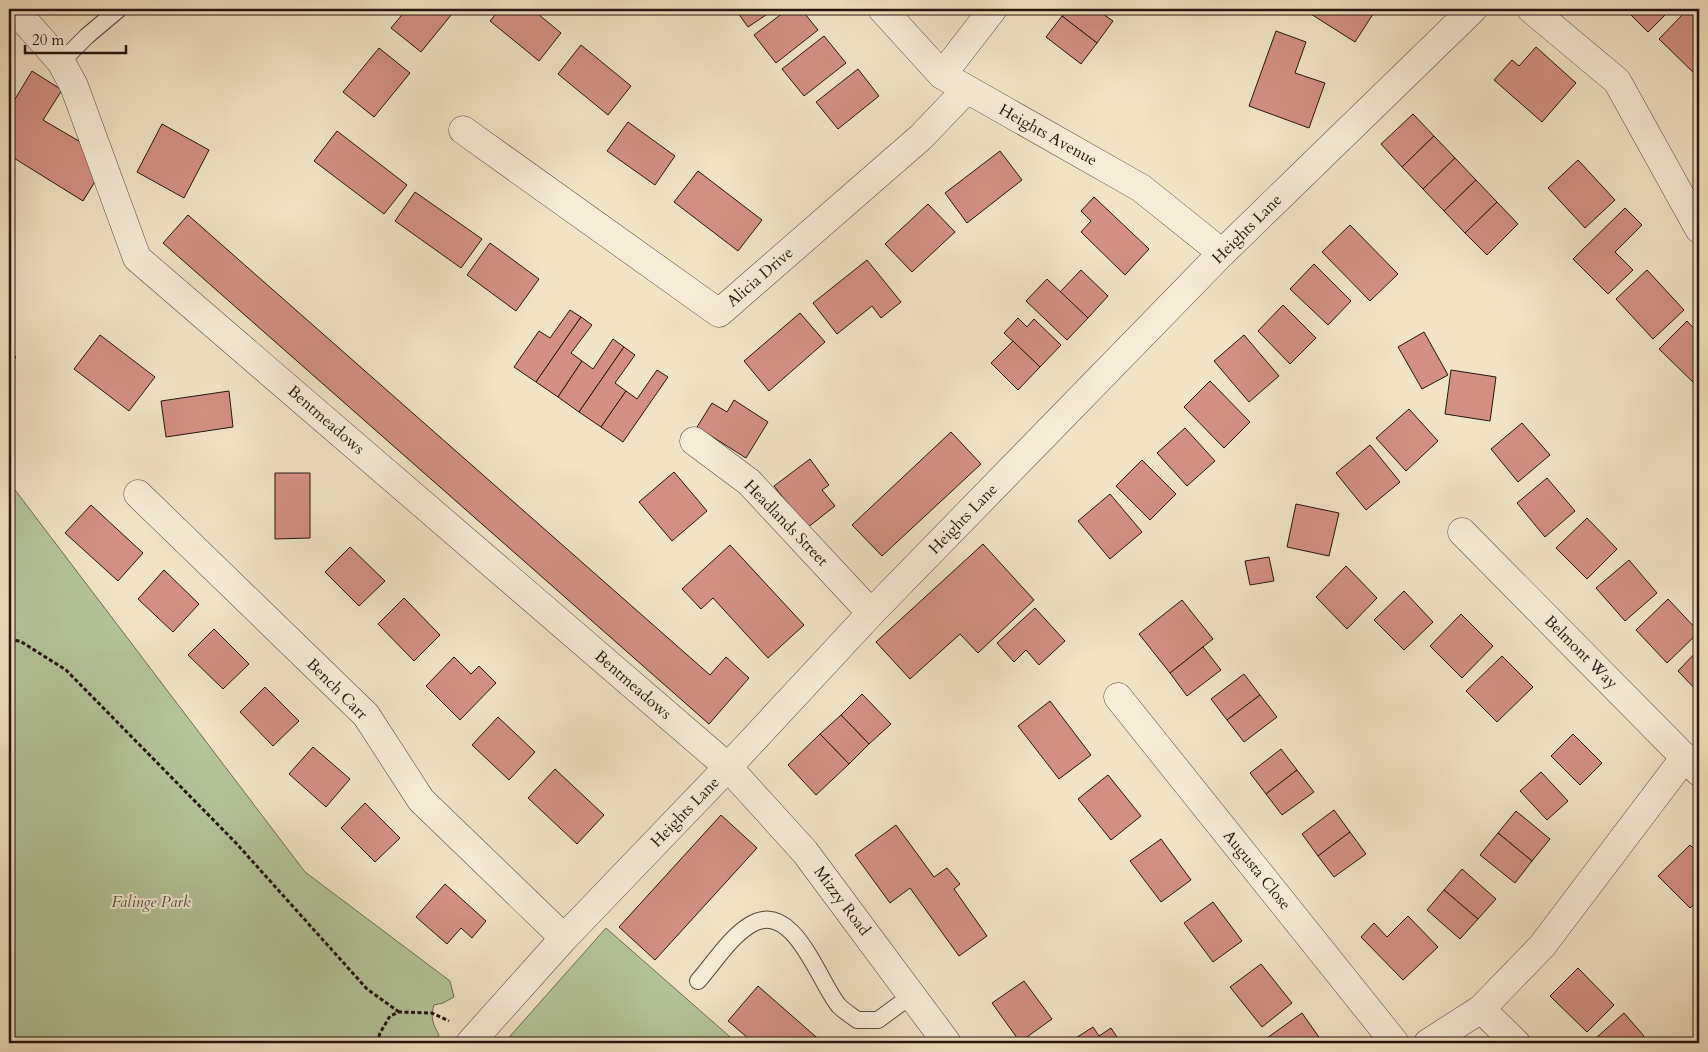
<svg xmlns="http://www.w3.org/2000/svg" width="1708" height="1052" font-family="Cardo,serif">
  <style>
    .green { fill: #b4c598; stroke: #6c6d54 }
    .building { fill: #d39081; stroke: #24150f }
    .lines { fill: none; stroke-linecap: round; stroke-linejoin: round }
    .service-casing { stroke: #57493c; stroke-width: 18 }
    .minor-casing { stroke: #57493c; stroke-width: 29 }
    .path { stroke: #24150f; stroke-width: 3; stroke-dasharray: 4 2.5; stroke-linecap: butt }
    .service { stroke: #f6edd8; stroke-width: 16 }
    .minor { stroke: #f6edd8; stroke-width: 28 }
    .labels { text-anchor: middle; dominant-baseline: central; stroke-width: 4; stroke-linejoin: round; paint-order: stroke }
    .street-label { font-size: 16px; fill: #24150f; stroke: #f6edd8 }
    .park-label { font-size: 16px; font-style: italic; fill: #56533f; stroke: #f6edd8 }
  </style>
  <rect width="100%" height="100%" fill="#f1e4c3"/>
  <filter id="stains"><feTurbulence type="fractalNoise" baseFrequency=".004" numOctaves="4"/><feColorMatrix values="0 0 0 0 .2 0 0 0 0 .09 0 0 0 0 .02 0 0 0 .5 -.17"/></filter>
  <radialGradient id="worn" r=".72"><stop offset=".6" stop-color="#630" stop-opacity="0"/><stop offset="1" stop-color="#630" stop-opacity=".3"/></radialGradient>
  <g class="green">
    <path d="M 9,482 L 305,872 L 450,981 L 454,997 L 443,1003 L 434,1005 C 430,1018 433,1024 439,1035 L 434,1043 L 9,1043 Z"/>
    <polygon points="606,928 737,1043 504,1043"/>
  </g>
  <g class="building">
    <polygon points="407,9 456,9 421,52 391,28"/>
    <polygon points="500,9 532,9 561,33 539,61 490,21"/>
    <polygon points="735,9 775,9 748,27"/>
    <polygon points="788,9 801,9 818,30 776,63 754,35"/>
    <polygon points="1067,9 1096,9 1113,21 1097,43 1062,16"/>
    <polygon points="1303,9 1371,9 1375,11 1355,42"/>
    <polygon points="1625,9 1671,9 1648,32"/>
    <polygon points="1687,10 1699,21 1699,78 1659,39"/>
    <polygon points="1062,16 1097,43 1081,64 1046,37"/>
    <polygon points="1276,31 1306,42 1295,73 1325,83 1309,128 1249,106"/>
    <polygon points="824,36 846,63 804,96 782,69"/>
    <polygon points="581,45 631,86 608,115 558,74"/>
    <polygon points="1536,47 1576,83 1542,122 1494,80 1512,60 1519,66"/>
    <polygon points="379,48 410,73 374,117 343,92"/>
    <polygon points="858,69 879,96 838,129 816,102"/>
    <polygon points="32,71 62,90 43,120 84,144 99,175 83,201 9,155 9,109"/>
    <polygon points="1413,114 1434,136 1402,167 1381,144"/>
    <polygon points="628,122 675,156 655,185 607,151"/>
    <polygon points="162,124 209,150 184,198 137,172"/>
    <polygon points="337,131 407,185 384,214 314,161"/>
    <polygon points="1434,136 1455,158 1423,189 1402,167"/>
    <polygon points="1000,151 1022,180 967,223 945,193"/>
    <polygon points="1455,158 1476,180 1444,211 1423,189"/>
    <polygon points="1578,160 1615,200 1585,228 1548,188"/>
    <polygon points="698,171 762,220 738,251 674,202"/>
    <polygon points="1476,180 1497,202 1465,233 1444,211"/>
    <polygon points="415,192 482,239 461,268 395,221"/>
    <polygon points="1094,197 1149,249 1125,275 1081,232 1091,221 1081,211"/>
    <polygon points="1497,202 1518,224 1487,255 1465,233"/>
    <polygon points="928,204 955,232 912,272 885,244"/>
    <polygon points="1625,208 1642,225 1615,252 1633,270 1608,294 1573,259"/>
    <polygon points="188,215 710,675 726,657 749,678 709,724 163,243"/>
    <polygon points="1350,225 1398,274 1370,301 1322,252"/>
    <polygon points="490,243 539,279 516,311 467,275"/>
    <polygon points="867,260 901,302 881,318 872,306 837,334 813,303"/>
    <polygon points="1314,264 1351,301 1328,325 1290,289"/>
    <polygon points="1081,270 1108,296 1088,318 1060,292"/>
    <polygon points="1647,270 1684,310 1653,339 1616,299"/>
    <polygon points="1047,279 1088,318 1067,340 1026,301"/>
    <polygon points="1283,305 1316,338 1290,364 1258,331"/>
    <polygon points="570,310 581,317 536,382 514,367 539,331 550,338"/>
    <polygon points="800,313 825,342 769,391 744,361"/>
    <polygon points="581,317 592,325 571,353 582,361 558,397 536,382"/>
    <polygon points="1018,318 1027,327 1034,319 1061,345 1040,367 1004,333"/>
    <polygon points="1687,321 1699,334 1699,384 1697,386 1659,349"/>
    <polygon points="1424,332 1448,375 1422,389 1398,347"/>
    <polygon points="100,335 155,377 129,411 74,369"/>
    <polygon points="1244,335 1279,376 1249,402 1214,361"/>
    <polygon points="613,339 624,347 579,412 558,397 582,361 593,369"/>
    <polygon points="1013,341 1040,367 1018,390 991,363"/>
    <polygon points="624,347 635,355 615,383 626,391 601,427 579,412"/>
    <polygon points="9,351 16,357 9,366"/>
    <polygon points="657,370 668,377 623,442 601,427 626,391 637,399"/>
    <polygon points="1451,370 1496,377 1490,421 1445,414"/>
    <polygon points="1210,381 1250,422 1224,448 1184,407"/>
    <polygon points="229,391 233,427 166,437 161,401"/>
    <polygon points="734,400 768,422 746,458 697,427 712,403 727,412"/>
    <polygon points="1409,409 1438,441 1406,471 1376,438"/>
    <polygon points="1522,423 1550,455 1518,482 1491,449"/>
    <polygon points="1185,428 1215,461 1187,486 1157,453"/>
    <polygon points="951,432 981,464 882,556 852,525"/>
    <polygon points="1370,445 1400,482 1366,510 1336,473"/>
    <polygon points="810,459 829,485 822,490 835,506 807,528 774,486"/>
    <polygon points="1142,460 1176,494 1150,520 1116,486"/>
    <polygon points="674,472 707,511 672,541 639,502"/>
    <polygon points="275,473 310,473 310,538 275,539"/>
    <polygon points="1547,478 1575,511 1545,537 1517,503"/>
    <polygon points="1110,494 1142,532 1110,559 1078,521"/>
    <polygon points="1296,504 1339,513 1329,556 1287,547"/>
    <polygon points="91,505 143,553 118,581 65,533"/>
    <polygon points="1587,518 1617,549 1587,579 1556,548"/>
    <polygon points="983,544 1034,600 978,653 960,634 910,679 876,642"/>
    <polygon points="730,545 804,625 768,658 713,598 701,609 682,589"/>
    <polygon points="350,547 385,581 359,606 325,572"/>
    <polygon points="1269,557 1274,581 1250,585 1245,561"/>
    <polygon points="1629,560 1657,593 1625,621 1596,588"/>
    <polygon points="1346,566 1377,598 1347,629 1316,597"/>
    <polygon points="164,570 199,604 173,632 138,599"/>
    <polygon points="1404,591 1433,622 1404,650 1374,620"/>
    <polygon points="404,598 440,635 414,661 378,624"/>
    <polygon points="1668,599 1699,632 1667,663 1636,630"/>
    <polygon points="1182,600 1213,639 1170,673 1139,634"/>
    <polygon points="1035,608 1065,641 1039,665 1026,650 1014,662 997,643"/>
    <polygon points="1461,614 1493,646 1462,678 1430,646"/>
    <polygon points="214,629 249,664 223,689 188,655"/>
    <polygon points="1203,647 1221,670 1187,696 1170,673"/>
    <polygon points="1699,649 1699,693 1678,671"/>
    <polygon points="1502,656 1533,687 1497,722 1466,691"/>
    <polygon points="454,657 471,674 479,666 496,683 460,720 426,686"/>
    <polygon points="1244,674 1260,695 1227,720 1211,699"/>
    <polygon points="265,687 299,721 273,746 240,712"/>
    <polygon points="862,694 891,724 869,744 841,715"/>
    <polygon points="1260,695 1277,717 1244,742 1227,720"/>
    <polygon points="1050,701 1091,755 1059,779 1018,726"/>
    <polygon points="841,715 869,744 849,764 820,734"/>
    <polygon points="498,717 535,752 509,780 472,745"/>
    <polygon points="820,734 849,764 816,795 788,765"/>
    <polygon points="1573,734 1602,763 1580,785 1551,756"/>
    <polygon points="313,747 350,779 326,807 289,774"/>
    <polygon points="1281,749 1297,770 1266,794 1250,773"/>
    <polygon points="555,769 604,815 577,844 528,798"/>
    <polygon points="1297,770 1314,792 1282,815 1266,794"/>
    <polygon points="1541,772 1568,801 1547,820 1520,791"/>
    <polygon points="1108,775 1141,816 1111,840 1078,799"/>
    <polygon points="365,803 400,838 375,862 341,828"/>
    <polygon points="1334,810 1350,832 1318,856 1302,834"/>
    <polygon points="1516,811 1550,839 1532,861 1498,833"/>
    <polygon points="721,815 757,848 655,960 619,927"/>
    <polygon points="896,825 934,877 947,868 960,884 954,889 987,936 959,956 910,888 890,903 855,855"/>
    <polygon points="1350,832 1366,854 1334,877 1318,856"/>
    <polygon points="1498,833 1532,861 1515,883 1480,855"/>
    <polygon points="1161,839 1191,880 1161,902 1130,861"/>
    <polygon points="1690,845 1699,854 1699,900 1690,908 1658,876"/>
    <polygon points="1462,869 1496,899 1478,919 1444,890"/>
    <polygon points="445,884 486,921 472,938 461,928 447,944 416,917"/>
    <polygon points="1444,890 1478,919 1460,939 1427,910"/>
    <polygon points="1213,902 1242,941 1213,962 1184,923"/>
    <polygon points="1408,916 1438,947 1403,980 1361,937 1374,923 1387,937"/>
    <polygon points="1261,964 1292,1003 1262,1027 1230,987"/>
    <polygon points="1578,968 1614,1005 1587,1032 1550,996"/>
    <polygon points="1024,981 1052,1019 1020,1042 992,1003"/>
    <polygon points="758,986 823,1043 754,1043 728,1021"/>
    <polygon points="1302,1013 1321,1040 1316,1043 1271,1043 1267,1038"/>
    <polygon points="1624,1013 1644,1036 1636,1043 1600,1043 1596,1038"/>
    <polygon points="1093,1027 1099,1036 1111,1028 1121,1043 1068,1043"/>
  </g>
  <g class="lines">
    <g class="service-casing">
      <g id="service">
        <polyline points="61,62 87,36 119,9"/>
        <path d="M 698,981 C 714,963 729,938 750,925 C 794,898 819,983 839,1006 C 844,1011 852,1016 857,1020 L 878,1020 L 912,995"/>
      </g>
    </g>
    <g class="minor-casing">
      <g id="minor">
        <polyline points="14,9 61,62 74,86 137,258 728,767 805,852 947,1043"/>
        <polyline points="882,9 942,75 1141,188 1222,253"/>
        <polyline points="1531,9 1617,81 1699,229"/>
        <polyline points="942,75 993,9"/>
        <polyline points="463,130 719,313 921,137 966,90"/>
        <polyline points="694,441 749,482 871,613"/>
        <polyline points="138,494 366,715 421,800 564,938"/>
        <polyline points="1462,532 1699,772"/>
        <polyline points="1118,697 1395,1043"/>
        <polyline points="1481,1009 1516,1043"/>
        <polyline points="470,1043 564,938 728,767 871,613 1222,253 1473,9"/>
        <polyline points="1428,1043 1481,1009 1542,946 1685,757"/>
      </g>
    </g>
    <g class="path">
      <polyline points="9,640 20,641 66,670 236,843 367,989 399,1012"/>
      <polyline points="377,1043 380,1033 390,1016 399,1012 432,1013 449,1021"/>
    </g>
    <use href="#service" class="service"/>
    <use href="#minor" class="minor"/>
  </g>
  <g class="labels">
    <g class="street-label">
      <text transform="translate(1048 135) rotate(29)">Heights Avenue</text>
      <text transform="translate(1247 229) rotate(-45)">Heights Lane</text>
      <text transform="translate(760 277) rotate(-41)">Alicia Drive</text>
      <text transform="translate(326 420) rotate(41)">Bentmeadows</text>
      <text transform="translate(963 519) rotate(-46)">Heights Lane</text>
      <text transform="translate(786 523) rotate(46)">Headlands Street</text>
      <text transform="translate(1581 652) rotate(45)">Belmont Way</text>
      <text transform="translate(633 685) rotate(41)">Bentmeadows</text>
      <text transform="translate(337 689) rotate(45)">Bench Carr</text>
      <text transform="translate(685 812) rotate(-46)">Heights Lane</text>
      <text transform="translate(1257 870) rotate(51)">Augusta Close</text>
      <text transform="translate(842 901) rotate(53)">Mizzy Road</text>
    </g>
    <g class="park-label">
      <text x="151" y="902">Falinge Park</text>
    </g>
  </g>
  <rect width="1708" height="1052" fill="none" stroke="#f1e4c3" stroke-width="30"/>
  <rect x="10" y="10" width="1688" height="1032" fill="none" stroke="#24150f" stroke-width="2.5"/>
  <rect x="15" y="15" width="1678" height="1022" fill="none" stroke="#24150f"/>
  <path d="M25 45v8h101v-8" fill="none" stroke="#24150f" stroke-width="2.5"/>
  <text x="32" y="45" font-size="15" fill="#24150f" stroke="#f6edd8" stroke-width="4" paint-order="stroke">20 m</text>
  <rect width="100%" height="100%" filter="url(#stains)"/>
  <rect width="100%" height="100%" fill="url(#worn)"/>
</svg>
